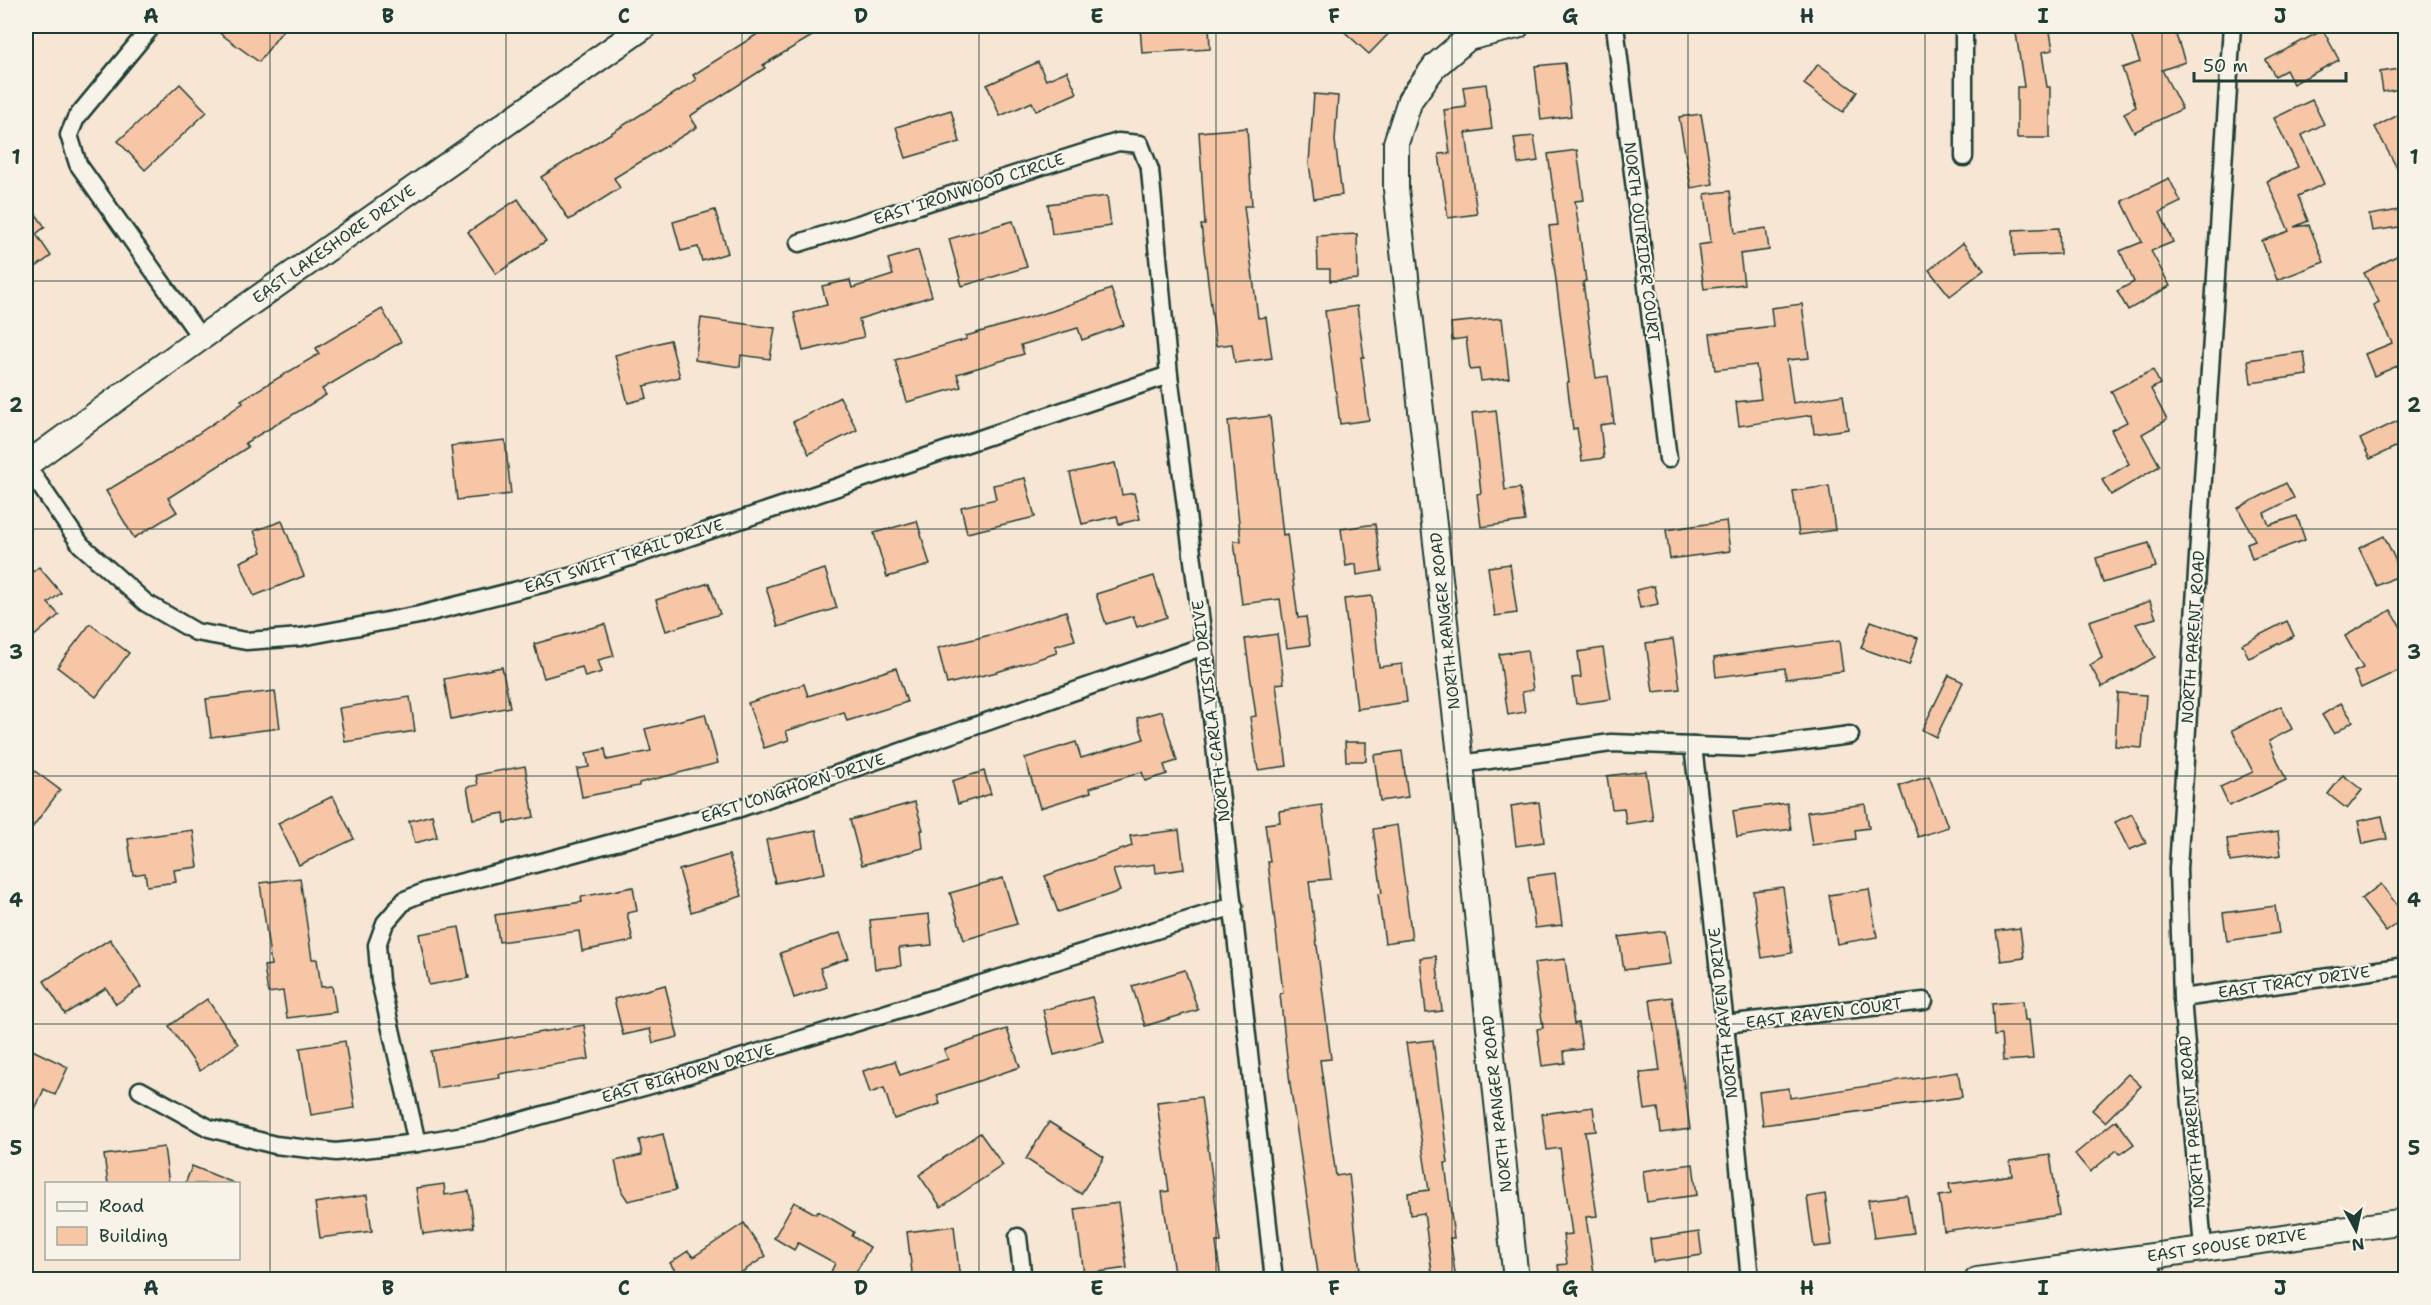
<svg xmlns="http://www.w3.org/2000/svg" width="2431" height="1305" font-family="'Shantell Sans',sans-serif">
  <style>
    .building { fill: #f6c6a6; stroke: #1f3d34; stroke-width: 1.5 }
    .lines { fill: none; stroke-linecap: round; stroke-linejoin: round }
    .street-casing { stroke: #1f3d34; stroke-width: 21 }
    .secondary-casing { stroke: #1f3d34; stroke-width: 28 }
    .street { stroke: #f7f3e8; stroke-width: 16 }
    .secondary { stroke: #f7f3e8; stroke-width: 24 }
    .grid { fill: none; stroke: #1f3d34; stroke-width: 1.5; stroke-opacity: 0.55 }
    .labels { text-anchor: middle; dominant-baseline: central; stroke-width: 4.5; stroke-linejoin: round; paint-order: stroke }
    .street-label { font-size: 16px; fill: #1f3d34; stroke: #f7f3e8 }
    .neatline { fill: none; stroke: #1f3d34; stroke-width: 2 }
    .grid-label { font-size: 20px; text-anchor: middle; font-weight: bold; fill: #1f3d34 }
  </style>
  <rect width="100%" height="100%" fill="#f7e6d4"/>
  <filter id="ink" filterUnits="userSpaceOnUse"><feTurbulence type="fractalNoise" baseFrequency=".0167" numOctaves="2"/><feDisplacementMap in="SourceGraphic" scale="12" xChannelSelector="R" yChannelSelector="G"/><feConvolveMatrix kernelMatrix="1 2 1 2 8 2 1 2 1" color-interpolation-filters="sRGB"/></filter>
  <g filter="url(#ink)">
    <g class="building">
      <polygon points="210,26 286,26 259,62"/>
      <polygon points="770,26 829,26 763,65 765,68 690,116 697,127 614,178 620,188 569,220 541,177 696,80 693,75"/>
      <polygon points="1140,26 1209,26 1210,49 1142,53"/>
      <polygon points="1338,26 1396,26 1369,54"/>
      <polygon points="2015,26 2049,26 2053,50 2042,52 2047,87 2050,87 2050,138 2017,138 2017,87 2024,87"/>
      <polygon points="2139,26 2173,26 2185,62 2162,70 2182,109 2134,132 2124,113 2136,107 2122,68 2140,62 2129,29"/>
      <polygon points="2323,30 2339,60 2293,84 2286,70 2275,76 2266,60"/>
      <polygon points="1038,62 1046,80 1067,71 1077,93 1036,111 1032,102 1000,116 987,85"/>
      <polygon points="1565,63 1571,116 1541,120 1535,66"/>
      <polygon points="1818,64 1857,92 1843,112 1804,84"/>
      <polygon points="2406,68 2406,88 2383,92 2380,72"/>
      <polygon points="180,84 207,112 145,170 118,141"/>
      <polygon points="1486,84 1492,129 1466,133 1477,214 1448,218 1439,154 1450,153 1444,110 1466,107 1463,87"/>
      <polygon points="1314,94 1338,96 1335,141 1342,195 1314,199 1309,163"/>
      <polygon points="2312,100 2324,124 2302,135 2324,184 2298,196 2308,221 2294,227 2309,225 2324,262 2277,280 2262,241 2289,231 2267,181 2298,167 2274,118"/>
      <polygon points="951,110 960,142 906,158 896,127"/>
      <polygon points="2406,111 2406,185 2375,127"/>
      <polygon points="1701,114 1713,184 1691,188 1679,117"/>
      <polygon points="1247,128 1252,206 1244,206 1258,318 1266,317 1272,358 1235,363 1232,344 1216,346 1201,225 1205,225 1199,132"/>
      <polygon points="1534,136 1538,161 1518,164 1514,138"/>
      <polygon points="1577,150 1584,200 1575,201 1586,281 1583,282 1596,378 1608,376 1614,423 1600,425 1604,458 1582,461 1577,428 1573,429 1567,382 1569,382 1549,226 1558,225 1548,154"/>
      <polygon points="2169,178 2181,202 2160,212 2173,242 2151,251 2170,286 2128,310 2117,291 2134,282 2120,251 2142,242 2122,201"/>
      <polygon points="1730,191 1735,233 1766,228 1769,250 1740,254 1744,284 1704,289 1698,245 1711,243 1705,194"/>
      <polygon points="1107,196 1111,226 1052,234 1048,204"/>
      <polygon points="518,199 546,241 496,274 468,232"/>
      <polygon points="26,200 45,227 36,234 51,256 26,274"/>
      <polygon points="2406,209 2406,226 2372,231 2369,215"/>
      <polygon points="715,210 728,253 702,261 698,247 681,251 673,222"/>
      <polygon points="1013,221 1027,267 962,286 949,239"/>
      <polygon points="2059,228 2060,254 2014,256 2013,230"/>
      <polygon points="1357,234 1358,279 1330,281 1330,269 1318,269 1317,236"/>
      <polygon points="1963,243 1984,270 1950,296 1929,270"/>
      <polygon points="918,250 932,296 859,319 864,337 803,351 794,313 827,305 822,286 850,280 852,288 893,275 888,259"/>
      <polygon points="2406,251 2406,371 2402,364 2374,376 2365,354 2392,343 2373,305 2379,302 2364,273"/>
      <polygon points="1111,289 1124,325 1082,340 1078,328 1021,345 1024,354 957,374 961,387 907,402 895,360 967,339 966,336 1052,311"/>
      <polygon points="1802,304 1809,358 1787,360 1793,403 1843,395 1848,429 1814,434 1812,415 1739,426 1736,402 1761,399 1756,365 1715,370 1710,334 1773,326 1771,308"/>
      <polygon points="1357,306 1364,357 1361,357 1369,420 1340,424 1325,311"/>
      <polygon points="382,309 401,342 322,389 326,395 245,443 248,447 168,498 177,512 134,538 106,491 165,456 243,403 241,400 319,354 316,348"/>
      <polygon points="701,318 775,328 770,359 741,355 740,367 695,360"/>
      <polygon points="1502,318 1509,378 1481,381 1479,369 1470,370 1466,338 1452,340 1451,323"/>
      <polygon points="670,340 680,377 644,386 647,398 628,403 615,355"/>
      <polygon points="2304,352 2307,375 2251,383 2248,360"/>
      <polygon points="2153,370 2160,384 2151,389 2167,420 2142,434 2160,466 2111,495 2102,480 2129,464 2111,430 2127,422 2111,391"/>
      <polygon points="840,397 857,430 809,454 793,422"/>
      <polygon points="1496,410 1505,490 1520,488 1525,521 1481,527 1477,494 1481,493 1472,413"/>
      <polygon points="1270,416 1283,535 1287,534 1298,618 1306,617 1310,645 1287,648 1280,599 1242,604 1234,541 1241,541 1228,421"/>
      <polygon points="2406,417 2406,442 2370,459 2360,439"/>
      <polygon points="505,440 511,494 457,500 451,446"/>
      <polygon points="1115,463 1122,495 1134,493 1140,519 1119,524 1117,516 1082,524 1070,473"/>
      <polygon points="1025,478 1035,517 967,533 961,507 996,499 993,485"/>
      <polygon points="2286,483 2294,498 2264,513 2269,525 2297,516 2305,540 2252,559 2247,543 2255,540 2238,508"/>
      <polygon points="1829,486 1835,530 1799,535 1793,491"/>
      <polygon points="282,521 304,576 254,596 240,562 262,552 254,531"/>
      <polygon points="917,521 930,565 887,577 874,533"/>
      <polygon points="1726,521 1730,551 1670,559 1666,530"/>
      <polygon points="1375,524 1382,571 1357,575 1356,564 1346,566 1341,529"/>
      <polygon points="2384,536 2402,574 2377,586 2359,548"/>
      <polygon points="2149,543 2156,567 2103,583 2096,558"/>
      <polygon points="1510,564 1517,613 1495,616 1488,567"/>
      <polygon points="39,567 61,593 48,603 59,615 26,643 26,577"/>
      <polygon points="825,569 837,608 778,627 766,587"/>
      <polygon points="1154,576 1167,617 1137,627 1133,616 1106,624 1096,594"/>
      <polygon points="709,583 720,614 666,631 656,600"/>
      <polygon points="1654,586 1658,604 1640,608 1636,590"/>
      <polygon points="1372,596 1379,667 1402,664 1407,702 1357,709 1344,599"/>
      <polygon points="2150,601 2156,618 2136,624 2155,657 2102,687 2090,665 2102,658 2089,621"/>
      <polygon points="2391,610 2406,636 2406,667 2361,688 2354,672 2363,668 2345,636"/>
      <polygon points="1066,611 1075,640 1055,646 1057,653 997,672 947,684 938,648 1002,632"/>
      <polygon points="1871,621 1918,638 1909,665 1861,648"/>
      <polygon points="2287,621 2294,636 2249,658 2242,644"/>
      <polygon points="90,624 129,653 96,697 57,667"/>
      <polygon points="605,624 614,656 598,660 602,672 585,677 582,667 544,678 534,644"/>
      <polygon points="1277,634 1284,683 1276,684 1287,766 1258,770 1250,717 1256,716 1245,639"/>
      <polygon points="1673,639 1680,689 1653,692 1646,643"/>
      <polygon points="1839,641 1843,671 1786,679 1785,668 1716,677 1714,658"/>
      <polygon points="1603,648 1611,699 1576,704 1572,678 1581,677 1578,652"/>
      <polygon points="1527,650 1533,690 1522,692 1525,712 1508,715 1499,654"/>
      <polygon points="502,667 510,707 451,719 444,679"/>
      <polygon points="896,668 907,702 847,721 844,712 786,731 789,740 764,748 748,703 804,684 808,696"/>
      <polygon points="1949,675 1963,682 1936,737 1922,730"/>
      <polygon points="275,691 280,728 211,737 206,699"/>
      <polygon points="2118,693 2146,695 2142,748 2115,746"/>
      <polygon points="410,697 415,731 345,742 339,708"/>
      <polygon points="2341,703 2353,721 2334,734 2322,715"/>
      <polygon points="2281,706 2292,729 2269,741 2286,780 2229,806 2220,787 2253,772 2232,730"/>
      <polygon points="1162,711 1177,761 1164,765 1167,774 1145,781 1142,772 1090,788 1091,792 1040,808 1025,758 1076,742 1081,758 1144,739 1137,718"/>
      <polygon points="705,714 718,763 639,783 639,786 582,797 577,769 589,767 586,753 605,749 607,760 651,751 645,729"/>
      <polygon points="1345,742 1366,742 1366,761 1346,761"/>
      <polygon points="1402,751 1408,797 1380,801 1374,755"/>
      <polygon points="525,766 534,817 505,823 504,813 473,819 467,787 478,785 476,775"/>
      <polygon points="32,769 60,790 26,836 26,778"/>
      <polygon points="984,771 991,794 958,804 952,781"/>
      <polygon points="1646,771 1653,820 1626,824 1624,808 1612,809 1607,776"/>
      <polygon points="2343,775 2362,790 2347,809 2328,794"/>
      <polygon points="1929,776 1948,827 1918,837 1900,786"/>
      <polygon points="333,796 354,839 299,865 278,823"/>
      <polygon points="915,802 923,830 921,830 923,848 862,865 850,820"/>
      <polygon points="1539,802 1544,842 1516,846 1511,806"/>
      <polygon points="1787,803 1791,829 1737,837 1733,811"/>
      <polygon points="1865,804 1869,828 1855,830 1856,839 1812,845 1807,812"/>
      <polygon points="1322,805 1331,879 1309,881 1331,1059 1320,1060 1336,1176 1349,1174 1361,1280 1319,1280 1290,1084 1280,994 1283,993 1268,862 1270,862 1265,824 1280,822 1279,811"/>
      <polygon points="2132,814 2146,843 2129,850 2115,822"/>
      <polygon points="432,815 437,837 415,843 409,821"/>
      <polygon points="2382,816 2387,839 2363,844 2358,821"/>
      <polygon points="1397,825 1412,939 1385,943 1378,894 1382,893 1373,829"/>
      <polygon points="193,830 198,867 174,870 176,882 147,886 145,873 133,875 128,839"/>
      <polygon points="816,830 825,873 775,883 766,840"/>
      <polygon points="1179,830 1184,869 1156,873 1155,864 1113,870 1120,891 1058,912 1045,876 1132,846 1130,836"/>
      <polygon points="2278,832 2281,855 2230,862 2227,839"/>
      <polygon points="729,855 742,896 691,912 679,870"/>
      <polygon points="1555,873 1562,925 1535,928 1528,877"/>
      <polygon points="300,878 312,959 317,959 321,987 332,986 336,1012 287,1018 283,991 268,993 264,966 271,965 260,883"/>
      <polygon points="1003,878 1017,924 964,940 950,893"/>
      <polygon points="2381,884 2406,917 2386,932 2361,899"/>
      <polygon points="633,887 637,911 627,913 633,941 582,951 579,931 499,942 495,915 582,902 581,897"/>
      <polygon points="1783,887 1792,953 1762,958 1753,891"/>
      <polygon points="1869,889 1877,937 1837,944 1829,895"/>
      <polygon points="2275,906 2279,933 2227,941 2223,913"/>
      <polygon points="929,914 932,945 899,948 901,966 875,969 870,920"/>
      <polygon points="459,927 469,978 429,985 419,934"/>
      <polygon points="2020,928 2024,958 2001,961 1996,931"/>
      <polygon points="1665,931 1670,964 1624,970 1619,937"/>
      <polygon points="840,933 849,958 820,968 827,987 794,998 780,953"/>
      <polygon points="110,939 141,987 116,1004 106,988 65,1014 44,981"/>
      <polygon points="1436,956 1442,1011 1426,1013 1420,958"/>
      <polygon points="1565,959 1574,1024 1578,1023 1582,1049 1564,1051 1565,1063 1542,1066 1537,1029 1543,1028 1534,963"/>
      <polygon points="1185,970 1198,1010 1145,1026 1132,986"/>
      <polygon points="665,985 678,1037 653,1043 650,1029 623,1035 614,999"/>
      <polygon points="1092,997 1104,1041 1054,1055 1043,1010"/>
      <polygon points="1672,997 1690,1129 1661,1133 1658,1108 1645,1110 1640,1073 1660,1071 1650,1000"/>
      <polygon points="207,999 238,1044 200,1071 169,1026"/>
      <polygon points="2023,1001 2025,1020 2029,1020 2033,1059 2003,1061 2001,1035 1994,1036 1992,1004"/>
      <polygon points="584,1025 589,1059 499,1074 500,1078 437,1088 431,1051"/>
      <polygon points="1007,1029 1020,1067 937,1095 940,1104 894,1119 884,1088 870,1093 863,1071 895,1061 900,1075 948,1059 944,1050"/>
      <polygon points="1433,1040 1448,1163 1445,1163 1454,1238 1450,1238 1456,1280 1433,1280 1424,1213 1410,1215 1408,1193 1429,1190 1406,1043"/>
      <polygon points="345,1041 355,1108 311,1115 300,1048"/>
      <polygon points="26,1047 68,1067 55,1095 44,1089 26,1130"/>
      <polygon points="1958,1072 1962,1097 1763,1125 1759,1092 1789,1088 1790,1098"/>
      <polygon points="2128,1074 2141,1086 2105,1122 2092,1110"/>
      <polygon points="1201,1097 1221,1242 1216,1242 1221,1280 1175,1280 1162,1192 1169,1191 1157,1102"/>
      <polygon points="1593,1107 1596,1131 1585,1132 1597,1216 1586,1217 1595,1280 1560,1280 1558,1265 1567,1264 1563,1235 1572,1234 1560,1148 1547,1150 1542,1114"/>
      <polygon points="2116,1120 2134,1144 2120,1154 2117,1150 2090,1172 2075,1154"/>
      <polygon points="1049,1122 1104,1157 1081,1194 1026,1159"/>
      <polygon points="980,1133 1003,1165 941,1207 919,1175"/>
      <polygon points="663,1134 676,1190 628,1201 622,1192 615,1161 642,1155 639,1140"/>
      <polygon points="164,1147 169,1184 108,1184 104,1155"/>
      <polygon points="2050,1155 2059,1215 1944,1231 1939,1196 1951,1194 1949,1184 2012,1175 2010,1161"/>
      <polygon points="1693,1164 1697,1195 1647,1202 1643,1171"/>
      <polygon points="192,1166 234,1183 234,1184 185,1184"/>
      <polygon points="444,1184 445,1195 469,1191 474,1227 423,1234 416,1188"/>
      <polygon points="1825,1194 1832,1245 1814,1247 1807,1197"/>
      <polygon points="367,1195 372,1231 320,1238 315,1203"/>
      <polygon points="1907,1195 1913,1233 1874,1238 1868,1200"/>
      <polygon points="794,1202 816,1214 818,1211 854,1232 852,1236 870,1247 852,1280 843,1280 831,1272 835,1263 798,1243 794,1250 774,1238"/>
      <polygon points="1118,1203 1127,1268 1084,1274 1075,1209"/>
      <polygon points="744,1223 766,1256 730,1280 681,1280 670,1263 688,1251 693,1257"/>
      <polygon points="954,1226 960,1280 913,1280 907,1232"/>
      <polygon points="1699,1232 1702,1255 1653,1262 1650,1239"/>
    </g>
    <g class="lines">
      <g class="street-casing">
        <g id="street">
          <polyline points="152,26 76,118 69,135 78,164 201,338"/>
          <polyline points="1615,26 1668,459"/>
          <polyline points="1964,157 1964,26"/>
          <polyline points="799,243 1118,142 1140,144 1150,170 1169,375 1204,646 1274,1280"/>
          <polyline points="26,465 81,545 146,603 196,632 246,641 301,637 419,615 577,575 1169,375"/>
          <polyline points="1693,746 1725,1024 1750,1280"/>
          <polyline points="1461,764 1611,743 1751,748 1850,735"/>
          <polyline points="2182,998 2406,966"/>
          <polyline points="1725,1024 1924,1001"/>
          <polyline points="140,1090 209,1128 275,1145 336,1152 417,1143 482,1132 676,1078 1234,906"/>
          <polyline points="417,1143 380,981 377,945 385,923 405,900 427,891 538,863 740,808 1204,646"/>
          <polyline points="1018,1237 1023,1280"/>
          <polyline points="2203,1248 2182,998 2178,869 2232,26"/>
          <polyline points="2148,1255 2155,1280"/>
        </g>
      </g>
      <g class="secondary-casing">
        <g id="secondary">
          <polyline points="26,465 201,338 645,26"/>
          <polyline points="1516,1280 1461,764 1396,189 1396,143 1410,100 1435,66 1468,38 1517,26"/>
          <polyline points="1977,1280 2406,1221"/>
        </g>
      </g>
      <use href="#street" class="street"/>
      <use href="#secondary" class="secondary"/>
    </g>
  </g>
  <path class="grid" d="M 270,26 L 270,1280M 506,26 L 506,1280M 742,26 L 742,1280M 979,26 L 979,1280M 1216,26 L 1216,1280M 1452,26 L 1452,1280M 1688,26 L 1688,1280M 1925,26 L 1925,1280M 2162,26 L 2162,1280M 26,281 L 2406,281M 26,529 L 2406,529M 26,776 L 2406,776M 26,1024 L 2406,1024"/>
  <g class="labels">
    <g class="street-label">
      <text transform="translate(969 189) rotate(-18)">EAST IRONWOOD CIRCLE</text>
      <text transform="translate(1642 242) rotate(83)">NORTH OUTRIDER COURT</text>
      <text transform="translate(334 244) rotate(-35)">EAST LAKESHORE DRIVE</text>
      <text transform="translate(624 556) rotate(-18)">EAST SWIFT TRAIL DRIVE</text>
      <text transform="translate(1445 621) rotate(-96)">NORTH RANGER ROAD</text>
      <text transform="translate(2193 637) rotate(-86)">NORTH PARENT ROAD</text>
      <text transform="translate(1211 711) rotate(-97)">NORTH CARLA VISTA DRIVE</text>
      <text transform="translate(793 788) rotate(-18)">EAST LONGHORN DRIVE</text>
      <text transform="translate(2294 982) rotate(-8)">EAST TRACY DRIVE</text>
      <text transform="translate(1723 1013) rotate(-96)">NORTH RAVEN DRIVE</text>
      <text transform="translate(1824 1013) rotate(-7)">EAST RAVEN COURT</text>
      <text transform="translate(688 1073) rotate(-16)">EAST BIGHORN DRIVE</text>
      <text transform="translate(1497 1104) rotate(-96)">NORTH RANGER ROAD</text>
      <text transform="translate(2192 1122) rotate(-95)">NORTH PARENT ROAD</text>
      <text transform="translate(2227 1245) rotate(-8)">EAST SPOUSE DRIVE</text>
    </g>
  </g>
  <rect width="2431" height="1305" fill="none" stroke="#f7f3e8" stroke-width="66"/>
  <rect x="45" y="1182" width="195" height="78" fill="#f7f3e8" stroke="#a1aaa0" stroke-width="1.5"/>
  <rect x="57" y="1202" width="30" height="9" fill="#f7f3e8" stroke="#a1aaa0" stroke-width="1.5"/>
  <text x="99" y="1212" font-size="18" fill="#1f3d34">Road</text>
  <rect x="57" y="1227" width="30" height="18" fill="#f6c6a6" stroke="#a1aaa0" stroke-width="1.5"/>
  <text x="99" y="1242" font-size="18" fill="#1f3d34">Building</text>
  <g transform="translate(2356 1230) rotate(172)" stroke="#f7f3e8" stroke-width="4.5" paint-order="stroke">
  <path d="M0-4.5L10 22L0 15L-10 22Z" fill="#1f3d34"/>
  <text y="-9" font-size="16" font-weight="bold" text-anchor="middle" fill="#1f3d34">N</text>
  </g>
  <path d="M2194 72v9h152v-9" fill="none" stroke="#1f3d34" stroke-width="3"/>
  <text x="2203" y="72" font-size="18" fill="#1f3d34" stroke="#f7f3e8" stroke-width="4.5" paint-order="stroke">50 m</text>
  <rect x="33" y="33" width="2365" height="1239" class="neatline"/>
  <g class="grid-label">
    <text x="151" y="23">A</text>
    <text x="388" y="23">B</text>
    <text x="624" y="23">C</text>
    <text x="861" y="23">D</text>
    <text x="1097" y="23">E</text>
    <text x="1334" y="23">F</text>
    <text x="1570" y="23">G</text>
    <text x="1807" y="23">H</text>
    <text x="2043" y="23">I</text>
    <text x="2280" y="23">J</text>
    <text x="16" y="164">1</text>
    <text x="2414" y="164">1</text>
    <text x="16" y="412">2</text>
    <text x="2414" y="412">2</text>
    <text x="16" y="659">3</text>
    <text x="2414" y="659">3</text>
    <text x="16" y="907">4</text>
    <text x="2414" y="907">4</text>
    <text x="16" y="1155">5</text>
    <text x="2414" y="1155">5</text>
    <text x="151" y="1295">A</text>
    <text x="388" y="1295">B</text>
    <text x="624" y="1295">C</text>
    <text x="861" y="1295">D</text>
    <text x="1097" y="1295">E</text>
    <text x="1334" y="1295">F</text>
    <text x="1570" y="1295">G</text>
    <text x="1807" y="1295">H</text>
    <text x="2043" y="1295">I</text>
    <text x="2280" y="1295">J</text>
  </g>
</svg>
